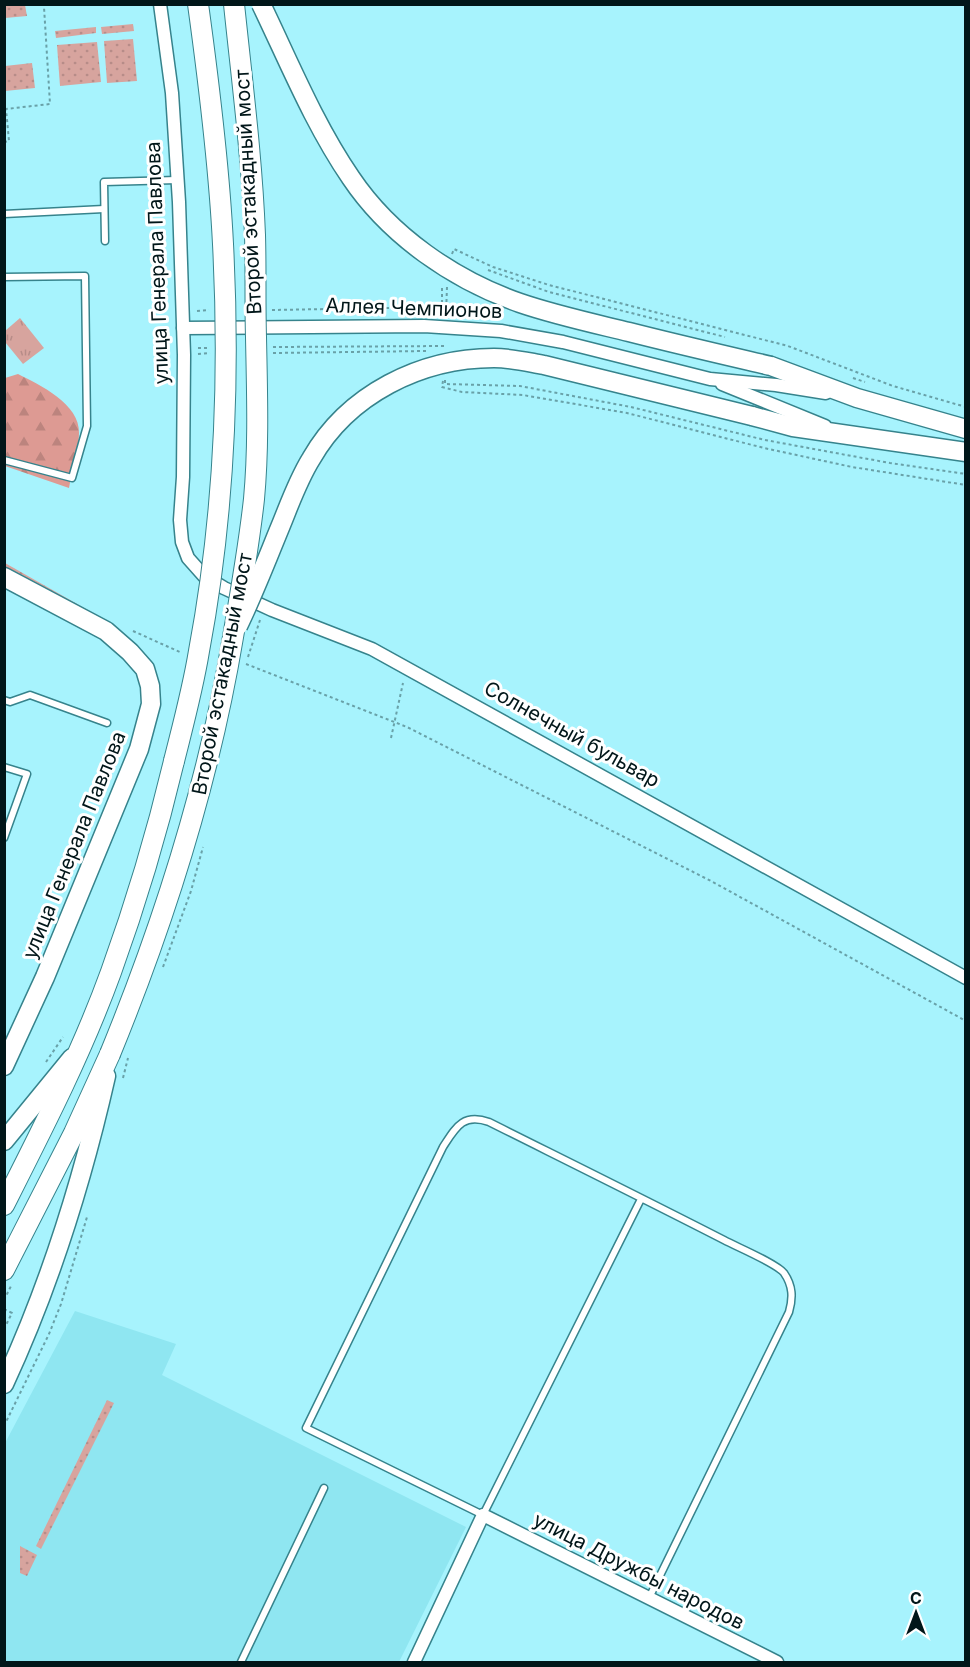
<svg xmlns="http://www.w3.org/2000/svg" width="970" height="1667" font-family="Inter,sans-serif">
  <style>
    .built { fill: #8fe6f1 }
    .grass { fill: url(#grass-dots) }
    .forest { fill: url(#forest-firs) }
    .park { fill: url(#park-tufts) }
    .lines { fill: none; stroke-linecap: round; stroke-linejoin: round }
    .lane-casing { stroke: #36838c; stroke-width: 9 }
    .street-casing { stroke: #36838c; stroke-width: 15 }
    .secondary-casing { stroke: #36838c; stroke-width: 21 }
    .primary-casing { stroke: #36838c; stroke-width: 22 }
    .path { stroke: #69a1a8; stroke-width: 2; stroke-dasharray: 3 3; stroke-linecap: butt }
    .lane { stroke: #fff; stroke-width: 6 }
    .street { stroke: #fff; stroke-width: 12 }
    .secondary { stroke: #fff; stroke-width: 18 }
    .primary { stroke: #fff; stroke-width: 20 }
    .secondary-bridge-casing { stroke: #36838c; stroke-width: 21; stroke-linecap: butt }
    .primary-bridge-casing { stroke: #36838c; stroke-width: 22; stroke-linecap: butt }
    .path-bridge { stroke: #69a1a8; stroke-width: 2; stroke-dasharray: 3 3; stroke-linecap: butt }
    .secondary-bridge { stroke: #fff; stroke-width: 18 }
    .primary-bridge { stroke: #fff; stroke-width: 20 }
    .labels { text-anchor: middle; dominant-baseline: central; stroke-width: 6; stroke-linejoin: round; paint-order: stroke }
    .street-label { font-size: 20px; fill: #011619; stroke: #fff }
  </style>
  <defs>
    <pattern id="grass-dots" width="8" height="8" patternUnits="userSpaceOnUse" patternTransform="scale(1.5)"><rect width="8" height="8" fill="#d7a49e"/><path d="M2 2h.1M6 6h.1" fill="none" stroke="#b78c88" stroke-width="1.8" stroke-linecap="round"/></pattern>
    <pattern id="forest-firs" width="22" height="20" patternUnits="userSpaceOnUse" patternTransform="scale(1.5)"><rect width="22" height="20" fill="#dd9a93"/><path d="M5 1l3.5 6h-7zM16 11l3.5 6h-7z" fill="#bc847e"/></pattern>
    <pattern id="park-tufts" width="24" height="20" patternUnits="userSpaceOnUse" patternTransform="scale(1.5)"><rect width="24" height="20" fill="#d7a49e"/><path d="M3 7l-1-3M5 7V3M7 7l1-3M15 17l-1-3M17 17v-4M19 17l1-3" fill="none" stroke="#b78c88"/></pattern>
  </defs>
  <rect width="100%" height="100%" fill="#a7f3fd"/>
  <polygon class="built" points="75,1311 176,1344 162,1375 466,1527 399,1662 5,1662 4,1445"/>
  <g class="grass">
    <polygon points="5,4 25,5 27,16 5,18"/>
    <polygon points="133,24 134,31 102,34 101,27"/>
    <polygon points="96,27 96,33 56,38 55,31"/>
    <polygon points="133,39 137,81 107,83 104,41"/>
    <polygon points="97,42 101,82 60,86 57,45"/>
    <polygon points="32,63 35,88 5,91 5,66"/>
    <polygon points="5,563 107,621 105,624 5,568"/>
    <polygon points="107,1400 114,1403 41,1549 36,1546"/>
    <polygon points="20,1546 37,1555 27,1576 20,1573"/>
  </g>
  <path class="forest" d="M 18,374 C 40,385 80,404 79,433 C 79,451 72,470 69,488 L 5,466 L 5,378 Z"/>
  <polygon class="park" points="20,318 44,348 23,364 5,342 5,331"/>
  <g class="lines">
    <g class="lane-casing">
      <g id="lane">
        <polyline points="4,214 104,209"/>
        <polyline points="105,241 104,182 177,180"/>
        <polyline points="4,277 85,276 87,426 72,478 4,460"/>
        <polyline points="4,700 10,702 30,695 107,723"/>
        <polyline points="4,767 27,774 4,838"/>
        <path d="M 641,1199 L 483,1515 L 306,1428 L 443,1147 C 456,1127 463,1113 489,1122 C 567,1161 646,1200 724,1240 C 737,1247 776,1263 784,1273 C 793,1286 793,1298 789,1312 L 649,1598"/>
        <polyline points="241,1662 324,1488"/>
      </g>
    </g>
    <g class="street-casing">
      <g id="street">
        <polyline points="160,4 172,93 179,202 184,355 183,477 180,520 182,542 188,558 204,576 224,588 272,610 372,649 966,978"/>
        <polyline points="183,328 424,326 501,331 563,342 710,379 776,385 826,393"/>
        <polyline points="722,384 825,426"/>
        <polyline points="414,1662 483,1515 777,1662"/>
      </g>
    </g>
    <g class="secondary-casing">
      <g id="secondary">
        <polyline points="771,366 857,398 966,429"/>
        <polyline points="752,416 793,427 966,452"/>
        <polyline points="4,577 106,631 130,652 145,669 150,686 151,704 139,749 45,977 4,1066"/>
        <polyline points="4,1141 72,1058"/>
        <path d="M 4,1384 C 50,1285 82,1182 106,1076"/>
      </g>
    </g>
    <g class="primary-casing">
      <g id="primary">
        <path d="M 4,1205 C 43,1128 82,1052 111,972 C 136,903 157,833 174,761"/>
        <polyline points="4,1270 74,1133 110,1054"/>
      </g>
    </g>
    <g class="path">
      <polyline points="4,142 9,141 6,109 50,104 44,7"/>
      <polyline points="452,254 454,249 493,267 549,285 788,346 893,386 966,407"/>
      <polyline points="488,270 549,292 725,337"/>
      <polyline points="272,310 442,307 442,285"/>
      <polyline points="197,311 209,310"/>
      <polyline points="446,314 447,287"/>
      <polyline points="273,347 446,346"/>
      <polyline points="198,348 210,348"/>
      <polyline points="273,353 426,351"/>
      <polyline points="198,354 210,353"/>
      <polyline points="853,378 865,382"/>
      <polyline points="445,380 445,384 520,386 631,407 765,440 890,463 966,474"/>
      <polyline points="443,381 442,387 462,392 523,395 627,413 764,448 852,467 966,485"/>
      <polyline points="133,631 182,653"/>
      <polyline points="246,664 407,727 711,881 966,1021"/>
      <polyline points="391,738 403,683"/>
      <polyline points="46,1062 63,1037"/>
      <polyline points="123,1078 128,1058"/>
      <polyline points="4,1300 11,1286"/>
      <polyline points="4,1309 12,1313 4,1329"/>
      <polyline points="4,1426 49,1334 61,1304 87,1217"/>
    </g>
    <use href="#lane" class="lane"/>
    <use href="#street" class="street"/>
    <use href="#secondary" class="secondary"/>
    <use href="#primary" class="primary"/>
    <g class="secondary-bridge-casing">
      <g id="secondary-bridge">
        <path d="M 261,4 C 289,62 314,124 351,178 C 390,236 454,280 520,303 C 555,315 592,323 629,332 C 676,344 724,355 771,366"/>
        <path d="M 238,626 C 254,593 267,559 281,525 C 290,503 298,480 311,459 C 348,394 421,358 494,358 C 511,358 527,362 544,365 L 752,416"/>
      </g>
    </g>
    <g class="primary-bridge-casing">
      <g id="primary-bridge">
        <path d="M 174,761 C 183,725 193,688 199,651 C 224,518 230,378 223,244 C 219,164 209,84 198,4"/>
        <path d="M 110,1054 C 165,920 209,781 233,637 C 241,591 249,545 254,499 C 259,445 257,391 256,337 C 255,303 256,269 255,235 C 252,158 242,81 234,4"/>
      </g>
    </g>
    <g class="path-bridge">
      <polyline points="248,657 260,620"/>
      <polyline points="163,967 191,891 203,847"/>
    </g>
    <use href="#secondary-bridge" class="secondary-bridge"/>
    <use href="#primary-bridge" class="primary-bridge"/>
  </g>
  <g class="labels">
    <g class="street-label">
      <text transform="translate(248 192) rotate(-93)">Второй эстакадный мост</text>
      <text transform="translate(157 263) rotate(-92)">улица Генерала Павлова</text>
      <text transform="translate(414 308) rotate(2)">Аллея Чемпионов</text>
      <text transform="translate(222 674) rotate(-79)">Второй эстакадный мост</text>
      <text transform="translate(572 734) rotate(29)">Солнечный бульвар</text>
      <text transform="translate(74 845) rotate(-68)">улица Генерала Павлова</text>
      <text transform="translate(639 1571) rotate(27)">улица Дружбы народов</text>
    </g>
  </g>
  <rect width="970" height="1667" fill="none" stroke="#011619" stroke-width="12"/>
  <g transform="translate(916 1613)" stroke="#ffffff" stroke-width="4.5" paint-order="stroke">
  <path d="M0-4.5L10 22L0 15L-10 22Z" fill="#011619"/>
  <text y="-9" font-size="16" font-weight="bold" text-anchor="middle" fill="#011619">С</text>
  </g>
</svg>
